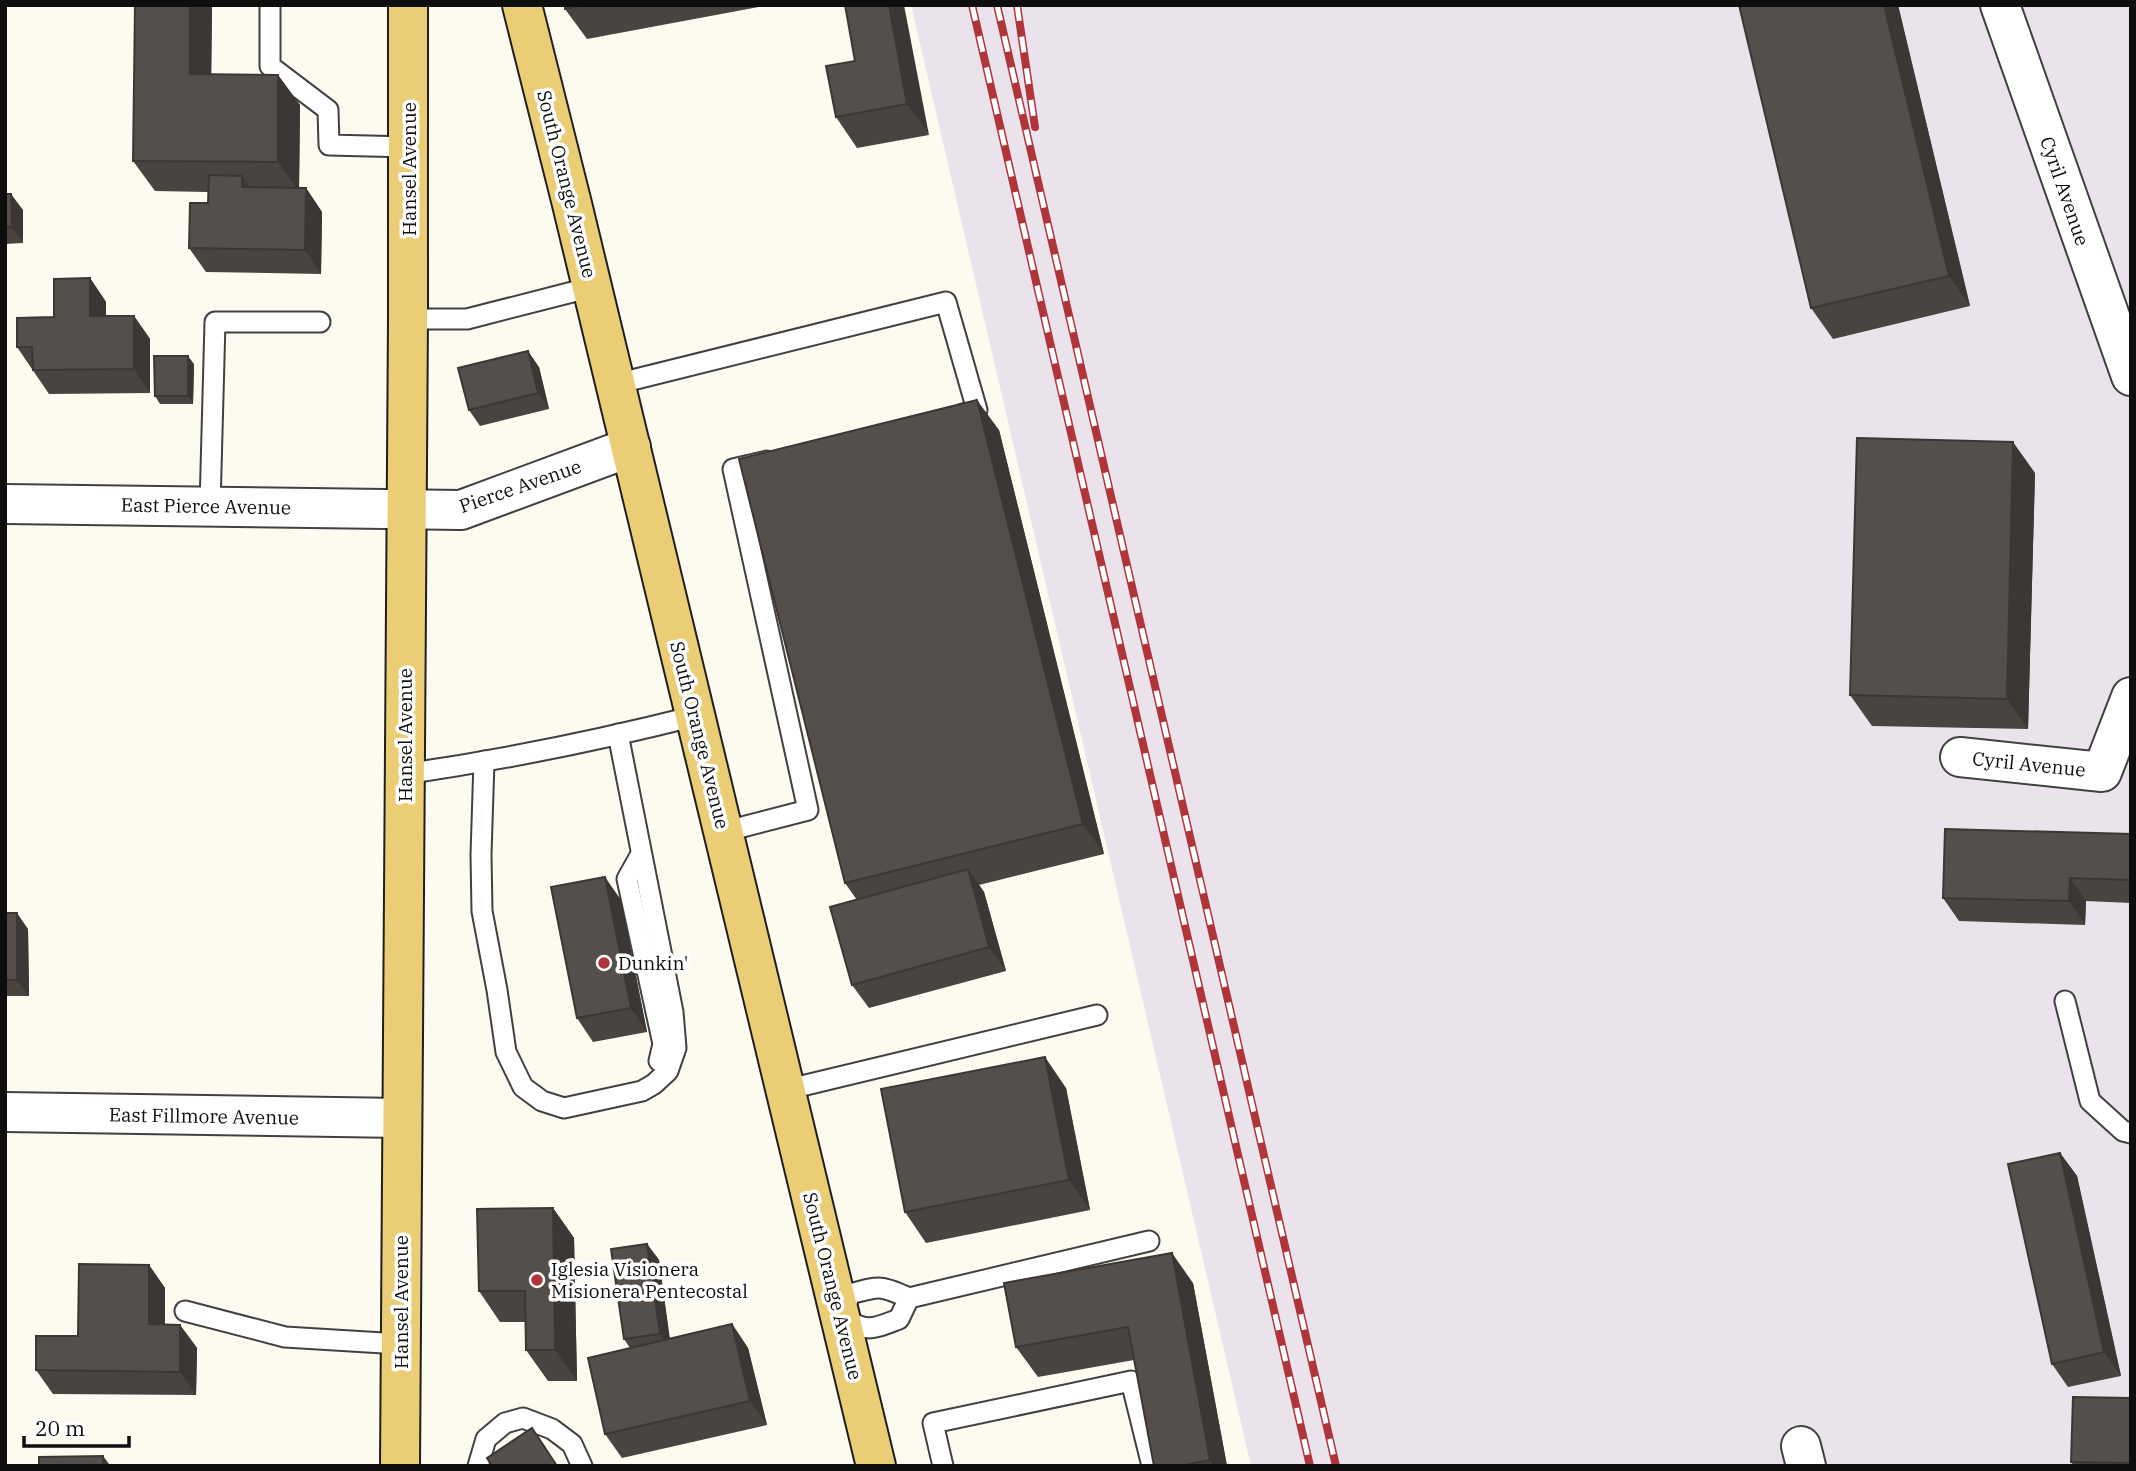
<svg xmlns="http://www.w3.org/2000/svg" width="2136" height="1471" font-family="'IBM Plex Serif',serif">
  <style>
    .industrial { fill: #ebe3ec }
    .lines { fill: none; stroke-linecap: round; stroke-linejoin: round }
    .lane-casing { stroke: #414141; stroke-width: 23 }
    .street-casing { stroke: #414141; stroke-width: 42 }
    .primary-casing { stroke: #1f1f1f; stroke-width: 42 }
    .lane { stroke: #fff; stroke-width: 19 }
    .street { stroke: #fff; stroke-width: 38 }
    .primary { stroke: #eacd74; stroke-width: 38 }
    .rail-casing { stroke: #af353b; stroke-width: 8 }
    .rail { stroke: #fff; stroke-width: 5; stroke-dasharray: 16; stroke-linecap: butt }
    .wall { fill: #494440 }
    .shaded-wall { fill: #3c3734 }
    .building { fill: #554f4b; stroke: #3c3734; stroke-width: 2 }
    .poi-dot { fill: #af353b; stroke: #fff; stroke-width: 2.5 }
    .labels { text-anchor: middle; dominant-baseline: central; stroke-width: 7; stroke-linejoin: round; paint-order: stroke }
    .street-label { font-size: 19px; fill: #0e0e0e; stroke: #fff }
    .poi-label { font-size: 19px; fill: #0e0e0e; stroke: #fff; text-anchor: start }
  </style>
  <rect width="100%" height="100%" fill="#fdfbf0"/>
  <polygon class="industrial" points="911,5 2131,5 2131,1466 1251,1466"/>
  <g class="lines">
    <g class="lane-casing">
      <g id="lane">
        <polyline points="270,5 270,66 328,110 329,145 409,147"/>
        <polyline points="408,319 467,319 592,287"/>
        <polyline points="616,384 946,302 977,410 963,414"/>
        <polyline points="210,506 215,322 320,322"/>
        <polyline points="484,761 481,855 482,911 497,990 506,1052 523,1087 542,1101 564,1108 642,1091 654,1084 668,1071 676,1048 673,1012 618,734"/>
        <path d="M 405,774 C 502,760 600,740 695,716"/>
        <polyline points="723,832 808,810 733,469 767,461"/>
        <polyline points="641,854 627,879 663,1044 659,1061"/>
        <polyline points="2065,1001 2090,1101 2123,1131 2131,1133"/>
        <polyline points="785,1090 1097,1015"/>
        <path d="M 909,1298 L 899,1319 C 870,1330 869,1332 841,1318 L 850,1294 C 880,1286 881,1285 909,1298 L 1149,1241"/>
        <polyline points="185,1311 285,1337 400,1344"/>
        <polyline points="478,1466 486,1439 505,1423 523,1418 552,1429 572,1444 582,1466"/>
        <polyline points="943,1466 933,1423 1131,1381 1152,1466"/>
      </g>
    </g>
    <g class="street-casing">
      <g id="street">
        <polyline points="2000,5 2131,376"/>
        <polyline points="5,504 461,510 631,447"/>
        <polyline points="1960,757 2102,772 2131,697"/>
        <polyline points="5,1112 402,1118"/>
        <polyline points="1801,1446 1806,1466"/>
      </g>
    </g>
    <g class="primary-casing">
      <g id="primary">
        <polyline points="522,5 572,204 876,1466"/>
        <polyline points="400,1466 408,319 408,5"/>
      </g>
    </g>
    <use href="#lane" class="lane"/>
    <use href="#street" class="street"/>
    <use href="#primary" class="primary"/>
    <g class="rail-casing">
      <g id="rail">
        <polyline points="972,5 1310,1466"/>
        <polyline points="997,5 1336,1466"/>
        <polyline points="1017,5 1035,127"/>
      </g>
    </g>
    <use href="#rail" class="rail"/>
  </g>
  <g class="wall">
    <polygon points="212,5 211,74 278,75 300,105 299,188 306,188 322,212 321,274 206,272 189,248 208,203 208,192 155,191 133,161"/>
    <polygon points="565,5 770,5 587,39 565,9"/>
    <polygon points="845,5 929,135 857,148 836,117 855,61"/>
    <polygon points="1739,5 1898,5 1970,306 1833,339 1811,308"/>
    <polygon points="5,194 23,210 23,243 5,244"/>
    <polygon points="90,278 106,302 106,316 134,316 150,339 150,393 49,394 17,347 54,317"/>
    <polygon points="194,364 193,404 160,404 155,396"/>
    <polygon points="539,367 549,409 480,426 469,410"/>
    <polygon points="999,430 1104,854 979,885 984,892 1006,971 869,1008 852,985 857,900 845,883"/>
    <polygon points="2035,473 2028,729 1872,726 1850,695"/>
    <polygon points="2131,834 2131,903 2086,901 2085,925 1959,921 1943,898"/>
    <polygon points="621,900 647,1032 593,1042 577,1018"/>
    <polygon points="5,913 28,929 29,996 5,996"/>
    <polygon points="1066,1088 1090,1210 926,1243 905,1212"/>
    <polygon points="2060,1153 2077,1176 2121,1376 2068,1387 2052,1364"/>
    <polygon points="553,1208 574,1238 577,1381 548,1381 526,1350 526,1322 500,1322 479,1291"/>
    <polygon points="647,1244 659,1260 670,1339 732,1324 748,1348 767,1425 622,1458 605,1434 630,1348 624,1339"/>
    <polygon points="149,1265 165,1288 165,1324 180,1325 197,1348 196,1395 53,1394 36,1370 78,1336"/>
    <polygon points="1193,1283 1227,1466 1154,1466 1134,1360 1038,1377 1016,1347"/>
    <polygon points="2131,1398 2131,1466 2074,1466 2071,1462"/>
  </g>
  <g class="shaded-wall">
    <polygon points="190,5 212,5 211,104 190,74"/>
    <polygon points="889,5 904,5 929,135 907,104"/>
    <polygon points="1884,5 1898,5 1970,306 1949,276"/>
    <polygon points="278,75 300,105 299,192 278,162"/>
    <polygon points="242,176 259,199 242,187"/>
    <polygon points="306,188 322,212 321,274 305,250"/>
    <polygon points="11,194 23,210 23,243 12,227"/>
    <polygon points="90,278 106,302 106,340 90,316"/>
    <polygon points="134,316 150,339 150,393 134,369"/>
    <polygon points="528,351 539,367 549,409 538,393"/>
    <polygon points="188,356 194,364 193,404 188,396"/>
    <polygon points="977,400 999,430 1104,854 1083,824"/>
    <polygon points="2013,442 2035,473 2028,729 2007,699"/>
    <polygon points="968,869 984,892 1006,971 989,947"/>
    <polygon points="605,877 621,900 647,1032 631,1008"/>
    <polygon points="2070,878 2086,901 2085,925 2069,901"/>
    <polygon points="17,913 28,929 29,996 17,980"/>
    <polygon points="1045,1057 1066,1088 1090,1210 1069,1180"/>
    <polygon points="2060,1153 2077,1176 2121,1376 2104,1352"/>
    <polygon points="553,1208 574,1238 577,1381 555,1350"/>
    <polygon points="647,1244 659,1260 671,1350 660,1334"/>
    <polygon points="1172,1253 1193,1283 1227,1466 1214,1466 1210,1460"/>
    <polygon points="149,1265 165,1288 165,1348 149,1324"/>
    <polygon points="732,1324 748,1348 767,1425 750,1401"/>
    <polygon points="180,1325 197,1348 196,1395 180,1372"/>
    <polygon points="103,1456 109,1464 109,1466 103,1466"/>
  </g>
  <g class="building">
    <polygon points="135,5 190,5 190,74 278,75 278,162 133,161"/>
    <polygon points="565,5 583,5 565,9"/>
    <polygon points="845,5 889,5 907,104 836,117 826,66 855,61"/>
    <polygon points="1739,5 1884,5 1949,276 1811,308"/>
    <polygon points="209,175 242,176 242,187 306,188 305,250 189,248 190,203 208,203"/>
    <polygon points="5,194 11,194 12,227 5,227"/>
    <polygon points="90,278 90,316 134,316 134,369 33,370 32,347 17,347 17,318 54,317 54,279"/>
    <polygon points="528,351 538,393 469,410 458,368"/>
    <polygon points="154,356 188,356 188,396 155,396"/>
    <polygon points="977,400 1083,824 845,883 739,459"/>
    <polygon points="1857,438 2013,442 2007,699 1850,695"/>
    <polygon points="1945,829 2131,834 2131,880 2070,878 2069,901 1943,898"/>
    <polygon points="968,869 989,947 852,985 830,907"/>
    <polygon points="605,877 631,1008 577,1018 551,887"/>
    <rect x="5" y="913" width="12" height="67"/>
    <polygon points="1045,1057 1069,1180 905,1212 881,1089"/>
    <polygon points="2060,1153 2104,1352 2052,1364 2008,1164"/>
    <polygon points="553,1208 555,1350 526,1350 525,1291 479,1291 477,1209"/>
    <polygon points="647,1244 660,1334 624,1339 611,1249"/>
    <polygon points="1172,1253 1210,1460 1180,1466 1154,1466 1128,1327 1016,1347 1004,1283"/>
    <polygon points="79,1264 149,1265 149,1324 180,1325 180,1372 36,1370 36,1336 78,1336"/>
    <polygon points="732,1324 750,1401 605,1434 588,1358"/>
    <polygon points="2073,1397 2131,1398 2131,1463 2071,1462"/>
    <polygon points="532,1428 557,1466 492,1466 487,1458"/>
    <polygon points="103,1456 103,1466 39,1466 39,1457"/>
  </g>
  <g class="poi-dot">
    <circle cx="604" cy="963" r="7"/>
    <circle cx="537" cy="1280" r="7"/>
  </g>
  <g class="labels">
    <g class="street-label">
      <text transform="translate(409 169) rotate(-90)">Hansel Avenue</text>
      <text transform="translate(567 184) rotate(76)">South Orange Avenue</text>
      <text transform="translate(2065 191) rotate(71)">Cyril Avenue</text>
      <text transform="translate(520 486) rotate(-19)">Pierce Avenue</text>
      <text transform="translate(206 506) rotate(1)">East Pierce Avenue</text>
      <text transform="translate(405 735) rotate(-90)">Hansel Avenue</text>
      <text transform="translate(700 735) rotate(76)">South Orange Avenue</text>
      <text transform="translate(2029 764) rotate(6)">Cyril Avenue</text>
      <text transform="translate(204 1116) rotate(1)">East Fillmore Avenue</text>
      <text transform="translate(833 1286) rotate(76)">South Orange Avenue</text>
      <text transform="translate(401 1302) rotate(-90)">Hansel Avenue</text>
    </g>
    <g class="poi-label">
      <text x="618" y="963">Dunkin'</text>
      <text x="551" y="1269">Iglesia Visionera<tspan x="551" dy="22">Misionera Pentecostal</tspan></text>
    </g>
  </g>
  <rect width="2136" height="1471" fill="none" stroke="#0e0e0e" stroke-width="14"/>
  <path d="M24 1436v10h105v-10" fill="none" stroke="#0e0e0e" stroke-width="3.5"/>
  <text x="35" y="1436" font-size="21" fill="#0e0e0e" stroke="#ffffff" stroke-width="5" paint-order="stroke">20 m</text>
</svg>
